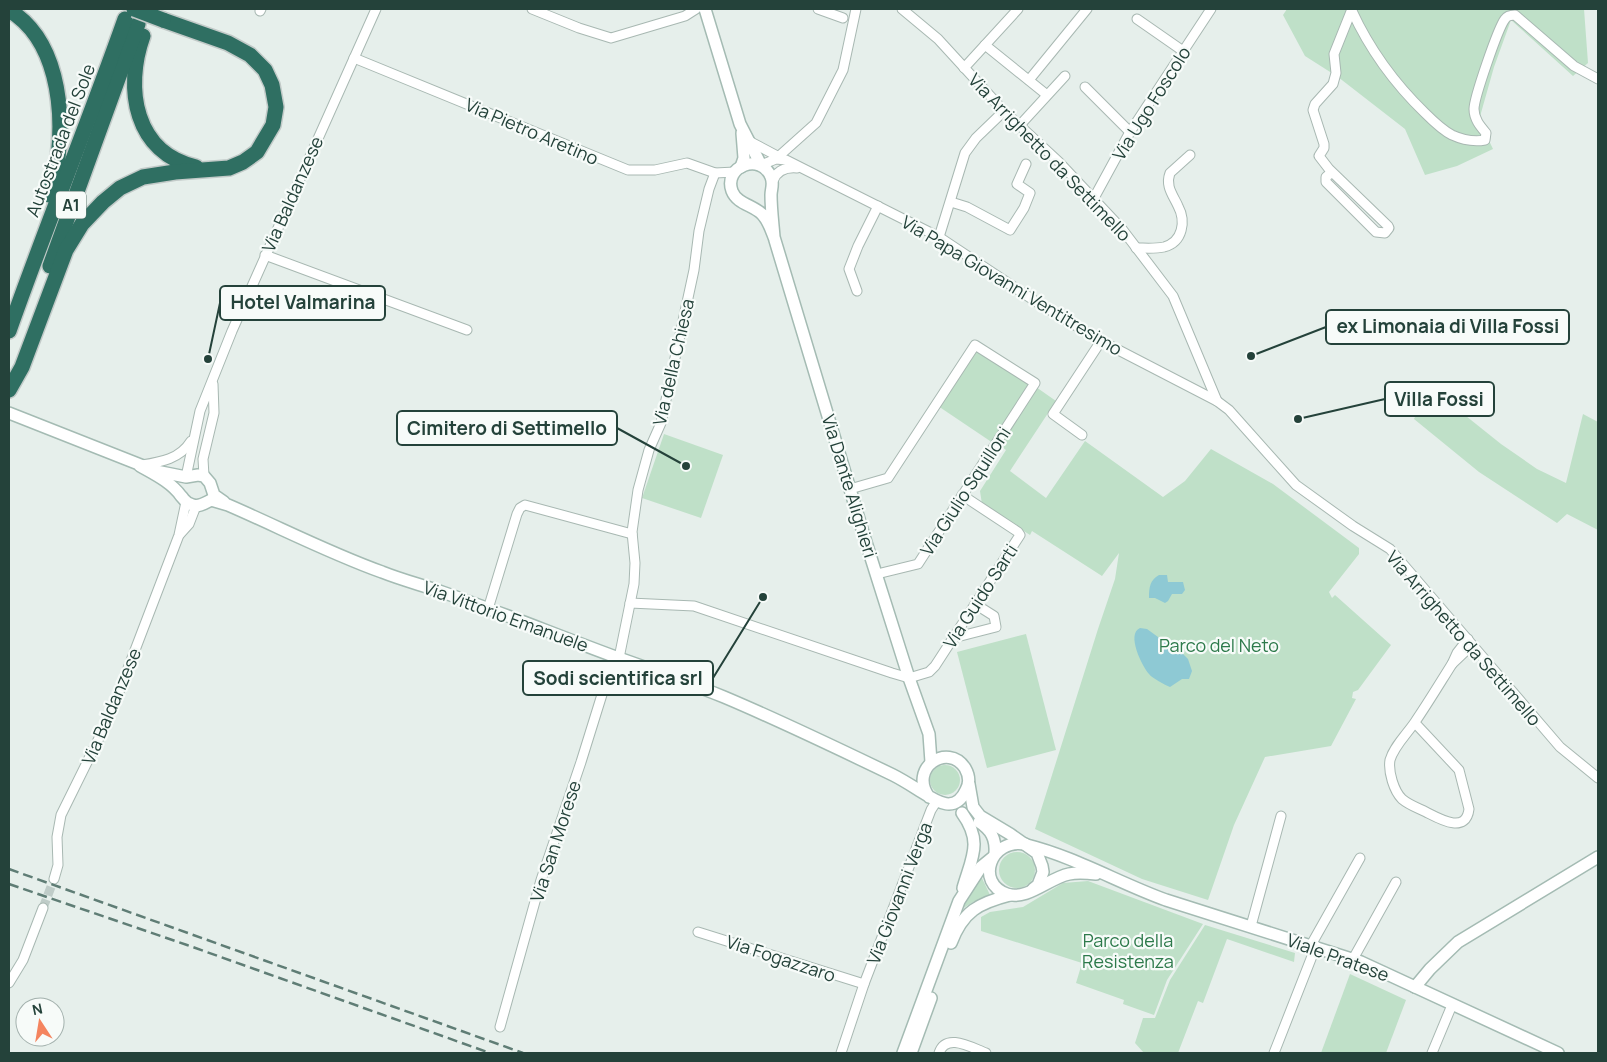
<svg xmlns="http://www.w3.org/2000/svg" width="1607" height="1062" font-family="Manrope,sans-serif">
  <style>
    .green { fill: #bfe0c8 }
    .water { fill: #8ec9d4 }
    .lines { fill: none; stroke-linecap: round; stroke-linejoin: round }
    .street-tunnel { stroke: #bfccc8; stroke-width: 9; stroke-dasharray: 9 4.5; stroke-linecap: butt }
    .street-casing { stroke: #a8b8b2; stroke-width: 11 }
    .secondary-casing { stroke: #a4bbb3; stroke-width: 14 }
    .highway-casing { stroke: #c2cac8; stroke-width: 18 }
    .street { stroke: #fff; stroke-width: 9 }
    .secondary { stroke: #fff; stroke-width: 11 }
    .highway { stroke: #2f6f62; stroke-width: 15 }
    .rail { stroke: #5f7d75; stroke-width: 2.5; stroke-dasharray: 10 5; stroke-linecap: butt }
    .highway-bridge-casing { stroke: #c2cac8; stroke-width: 18; stroke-linecap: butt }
    .highway-bridge { stroke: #2f6f62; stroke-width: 15 }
    .labels { text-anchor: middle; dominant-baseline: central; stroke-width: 4.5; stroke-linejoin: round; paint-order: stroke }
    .shield { fill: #f7fbf9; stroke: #637a73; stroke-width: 1 }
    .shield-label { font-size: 16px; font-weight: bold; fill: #24423a }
    .street-label { font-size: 18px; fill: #24423a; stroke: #f7fbf9 }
    .park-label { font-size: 18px; fill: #2d7a4b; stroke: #f7fbf9 }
    .leader { fill: none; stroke: #24423a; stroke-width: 2 }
    .callout-dot { fill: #24423a; stroke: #f7fbf9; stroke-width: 2 }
    .callout { fill: #f7fbf9; stroke: #24423a; stroke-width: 2 }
    .callout-label { font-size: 19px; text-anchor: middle; font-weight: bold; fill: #24423a }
  </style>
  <rect width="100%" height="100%" fill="#e6efeb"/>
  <g class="green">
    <polygon points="1287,9 1584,9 1588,63 1573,76 1511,20 1494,67 1479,120 1493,149 1457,166 1425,175 1405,129 1338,77 1305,56 1283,15"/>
    <polygon points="974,350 1029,383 1030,386 993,443 938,406"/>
    <polygon points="1036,387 1056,401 1010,471 1046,498 1085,441 1163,497 1185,481 1211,449 1273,484 1359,548 1359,554 1329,592 1332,598 1335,595 1391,645 1358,690 1353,692 1352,698 1356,699 1331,746 1265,757 1234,825 1208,900 1142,879 1035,829 1098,629 1115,579 1119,553 1102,576 1032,531 1030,535 982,504 980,491 1006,450 998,444"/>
    <polygon points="1427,392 1466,416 1501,444 1537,469 1566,483 1583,414 1598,422 1598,530 1567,514 1557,523 1479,472 1414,419"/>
    <polygon points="664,434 723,455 701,518 642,498"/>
    <polygon points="1026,634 1056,750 987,768 957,652"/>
    <circle cx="945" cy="780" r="15"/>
    <circle cx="1017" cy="870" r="18"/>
    <polygon points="981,876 990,895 973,902 962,909 967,893"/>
    <polygon points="1088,881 1203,924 1167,980 1154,1015 1123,1004 1124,1000 1076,983 1082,963 981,931 981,917 990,912 1023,907 1063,883"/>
    <polygon points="1205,925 1295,953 1294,962 1227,939 1203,1003 1198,1001 1178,1053 1144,1053 1135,1043 1143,1018 1155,1018 1170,980"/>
    <polygon points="1350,974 1406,1000 1386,1053 1321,1053"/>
  </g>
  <g class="water">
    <path d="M 1159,575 L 1167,575 L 1168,582 L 1183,582 L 1185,590 L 1182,594 L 1172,594 L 1168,601 L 1165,603 L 1155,598 L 1149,598 C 1149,587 1150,580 1159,575 Z"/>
    <path d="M 1140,628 L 1147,629 L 1169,645 L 1180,651 L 1188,659 L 1192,671 L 1189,679 L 1182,679 L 1170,687 C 1165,685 1152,678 1149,674 C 1142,666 1126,634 1140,628 Z"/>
  </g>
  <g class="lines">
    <polyline class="street-tunnel" points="43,908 54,879"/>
    <g class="street-casing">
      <g id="street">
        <polyline points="532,9 579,28 611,38 685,16 696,9"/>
        <polyline points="818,9 843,18"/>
        <polyline points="902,9 938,39 1004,111 1059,162 1122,229 1173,296 1217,401"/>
        <polyline points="260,11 261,9"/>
        <path d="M 1352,11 C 1370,50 1395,84 1425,113 C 1433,121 1442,130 1452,135 C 1463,140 1474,142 1485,140 L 1486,133 C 1480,126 1474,119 1474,109 C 1474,98 1498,28 1505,19 C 1507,16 1511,15 1515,15 L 1574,66 L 1598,79"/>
        <polyline points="1137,19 1183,51"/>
        <polyline points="985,45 1047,95"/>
        <polyline points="354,58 628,170 655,170 687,163 715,173 735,172"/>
        <polyline points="964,68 1018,9"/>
        <polyline points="1029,80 1087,9"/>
        <polyline points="1085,87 1130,132"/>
        <polyline points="1020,125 1065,76"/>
        <polyline points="749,141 783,159"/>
        <polyline points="778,157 816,123 843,70 856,9"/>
        <polyline points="761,165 776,159 786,160 939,237 1035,301 1101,341 1217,401 1229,410 1296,485 1353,526 1390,549 1560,747 1598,778"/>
        <polyline points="1332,172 1326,177 1326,182 1376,232 1385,233 1389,228 1388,226 1329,169 1319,156 1324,148 1324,144 1313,110 1315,104 1333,84 1336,73 1334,54 1352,9"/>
        <path d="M 773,181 C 777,170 786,167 797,168"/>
        <polyline points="1094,198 1130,132 1211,9"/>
        <polyline points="951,202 967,207 1010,230 1024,208 1030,193 1017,184 1026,164"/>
        <polyline points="939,237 965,153 976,138 1004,111"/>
        <path d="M 1136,248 C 1145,248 1155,249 1164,247 C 1183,242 1186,221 1178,206 C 1173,195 1165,186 1170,173 L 1190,155"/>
        <polyline points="265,255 467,330"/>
        <polyline points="857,291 849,269 858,246 878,206"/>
        <polyline points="1082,435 1053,414 1101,341"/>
        <path d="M 142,465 C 161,462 180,459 191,441"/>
        <polyline points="204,476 203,459 214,413 213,384"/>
        <polyline points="186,477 200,411 232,331 376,9"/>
        <polyline points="850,489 888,478 975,345 1035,383 918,564 877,574"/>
        <polyline points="180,534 189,524 196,506"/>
        <polyline points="630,603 694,606 892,673 909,678 929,672 935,666 1020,535 1018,532 962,495"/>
        <polyline points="488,609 517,514 520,508 525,505 632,534"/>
        <polyline points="953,638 996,627 994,616 975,604"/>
        <polyline points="1468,639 1457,653 1452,664 1472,645"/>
        <polyline points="619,658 634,584 635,563 632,532 638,490 649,450 661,423 694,270 699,231 709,189 715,173"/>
        <path d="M 1415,723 L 1459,770 L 1469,809 C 1466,835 1438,818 1426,812 C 1418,808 1409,805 1402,799 C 1394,791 1388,772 1390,760 C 1394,746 1407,734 1415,722 C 1428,703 1440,683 1452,664"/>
        <polyline points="54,879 58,865 57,837 61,815 104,728 119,692 179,535 186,502"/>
        <polyline points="1251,926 1281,816"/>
        <polyline points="698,932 864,984"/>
        <polyline points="1311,945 1360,858"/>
        <polyline points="1353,959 1396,882"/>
        <polyline points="9,983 23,960 43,908"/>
        <polyline points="500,1027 541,880 581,762 614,656"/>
        <polyline points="841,1053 864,984 931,810 936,802"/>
        <path d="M 939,1053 C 946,1032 972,1048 986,1053"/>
        <polyline points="1274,1053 1316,946"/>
        <polyline points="1432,1053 1452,1005"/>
      </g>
    </g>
    <g class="secondary-casing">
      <g id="secondary">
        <polyline points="705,9 740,124 761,165"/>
        <polyline points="741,167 744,158 742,133"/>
        <path d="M 774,237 C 773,224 771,209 771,195 C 771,189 774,184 771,177 C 761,152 723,166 732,191 C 737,204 753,205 762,214 C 768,220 771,229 774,237 L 865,539 L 909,678 L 929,734 L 931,762"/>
        <polyline points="9,413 156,471 186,477 198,475 204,476 210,483 214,495 224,502"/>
        <path d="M 140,466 C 154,474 171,482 181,496 C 185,500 186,504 193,505 C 200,507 205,503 211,500 L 228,505 C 279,527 329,553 382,572 C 402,580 422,585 442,592 C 500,612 556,635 613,656 C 650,669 687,682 724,697 C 781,721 837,748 893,775 C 901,779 909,784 917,789 C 932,798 954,817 966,790 C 970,783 969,775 965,768 C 948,742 908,768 929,797"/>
        <polyline points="969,784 973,807 980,816 1010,834 1037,853 1042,866 1043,872 1038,885 1033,889"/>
        <path d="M 962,813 C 983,842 972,857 963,888"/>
        <path d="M 979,822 C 991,830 996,838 995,854"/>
        <path d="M 1025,844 C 990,838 975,883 1007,894 C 1027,901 1049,878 1069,874 C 1078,872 1087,873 1096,874"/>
        <path d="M 1027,845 C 1075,857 1119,883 1166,900 L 1361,962 L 1558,1053"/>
        <path d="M 951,943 C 963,911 979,903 1010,895"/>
        <polyline points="1415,987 1430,969 1458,942 1598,857"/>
        <polyline points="903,1053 959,901 981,867 992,858"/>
        <polyline points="911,1053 931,998"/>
      </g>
    </g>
    <g class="highway-casing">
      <g id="highway">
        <path d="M 9,10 C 57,39 64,107 58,158 C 57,171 53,183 49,195"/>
        <path d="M 143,36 C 124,89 135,153 196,167"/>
        <polyline points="50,266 138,24"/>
        <path d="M 9,331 C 46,226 88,124 125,19"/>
        <polyline points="9,390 22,367 66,250 82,224 103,202 120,188 143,177 175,172 229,168 243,162 257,152 273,125 276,107 272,85 265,70 250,55 228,43 163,20"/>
      </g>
    </g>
    <use href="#street" class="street"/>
    <use href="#secondary" class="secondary"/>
    <use href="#highway" class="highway"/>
    <g class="rail">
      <polyline points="9,869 523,1053"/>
      <polyline points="9,884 187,945 490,1053"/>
    </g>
    <g class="highway-bridge-casing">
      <polyline id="highway-bridge" points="134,9 163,20"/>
    </g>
    <use href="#highway-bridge" class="highway-bridge"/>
  </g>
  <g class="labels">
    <rect class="shield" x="56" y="191.5" width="30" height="27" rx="4"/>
    <g class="shield-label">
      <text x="71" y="205">A1</text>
    </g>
    <g class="street-label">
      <text transform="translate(1151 103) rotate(-58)">Via Ugo Foscolo</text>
      <text transform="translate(532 131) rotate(23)">Via Pietro Aretino</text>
      <text transform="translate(60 140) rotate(-69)">Autostrada del Sole</text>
      <text transform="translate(1050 157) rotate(46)">Via Arrighetto da Settimello</text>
      <text transform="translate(292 194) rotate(-66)">Via Baldanzese</text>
      <text transform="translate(1012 285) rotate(31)">Via Papa Giovanni Ventitresimo</text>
      <text transform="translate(673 362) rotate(-77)">Via della Chiesa</text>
      <text transform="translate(850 486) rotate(73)">Via Dante Alighieri</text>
      <text transform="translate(965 491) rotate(-57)">Via Giulio Squilloni</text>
      <text transform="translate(980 596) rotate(-57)">Via Guido Sarti</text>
      <text transform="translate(506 616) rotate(20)">Via Vittorio Emanuele</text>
      <text transform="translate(1464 638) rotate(49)">Via Arrighetto da Settimello</text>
      <text transform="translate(111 706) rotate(-67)">Via Baldanzese</text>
      <text transform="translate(555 841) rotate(-72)">Via San Morese</text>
      <text transform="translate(899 893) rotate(-69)">Via Giovanni Verga</text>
      <text transform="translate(1338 957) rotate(20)">Viale Pratese</text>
      <text transform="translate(781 958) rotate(18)">Via Fogazzaro</text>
    </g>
    <g class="park-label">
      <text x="1219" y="645">Parco del Neto</text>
      <text x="1128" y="940">Parco della<tspan x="1128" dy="21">Resistenza</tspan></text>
    </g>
  </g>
  <path class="leader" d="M208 359L220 303M1251 356L1326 327M1298 419L1385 399M686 466L617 428M763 597L713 678"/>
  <g class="callout-dot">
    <circle cx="208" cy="359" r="5"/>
    <circle cx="1251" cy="356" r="5"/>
    <circle cx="1298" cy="419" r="5"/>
    <circle cx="686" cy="466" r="5"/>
    <circle cx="763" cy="597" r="5"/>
  </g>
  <g class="callout">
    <rect x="220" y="286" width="165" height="34" rx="5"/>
    <rect x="1326" y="310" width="243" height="34" rx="5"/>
    <rect x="1385" y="382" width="109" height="34" rx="5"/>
    <rect x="397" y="411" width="220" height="34" rx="5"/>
    <rect x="523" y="661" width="190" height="34" rx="5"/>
  </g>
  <g class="callout-label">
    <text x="303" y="309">Hotel Valmarina</text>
    <text x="1448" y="333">ex Limonaia di Villa Fossi</text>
    <text x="1439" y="406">Villa Fossi</text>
    <text x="507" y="435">Cimitero di Settimello</text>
    <text x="618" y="685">Sodi scientifica srl</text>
  </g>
  <rect width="1607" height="1062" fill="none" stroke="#24423a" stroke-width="20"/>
  <g transform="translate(40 1022) rotate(348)"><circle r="24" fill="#f7fbf9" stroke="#a3b1ad"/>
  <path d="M0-4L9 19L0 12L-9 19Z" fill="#f4845f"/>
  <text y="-8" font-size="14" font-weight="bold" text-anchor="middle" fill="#24423a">N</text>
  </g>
</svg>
